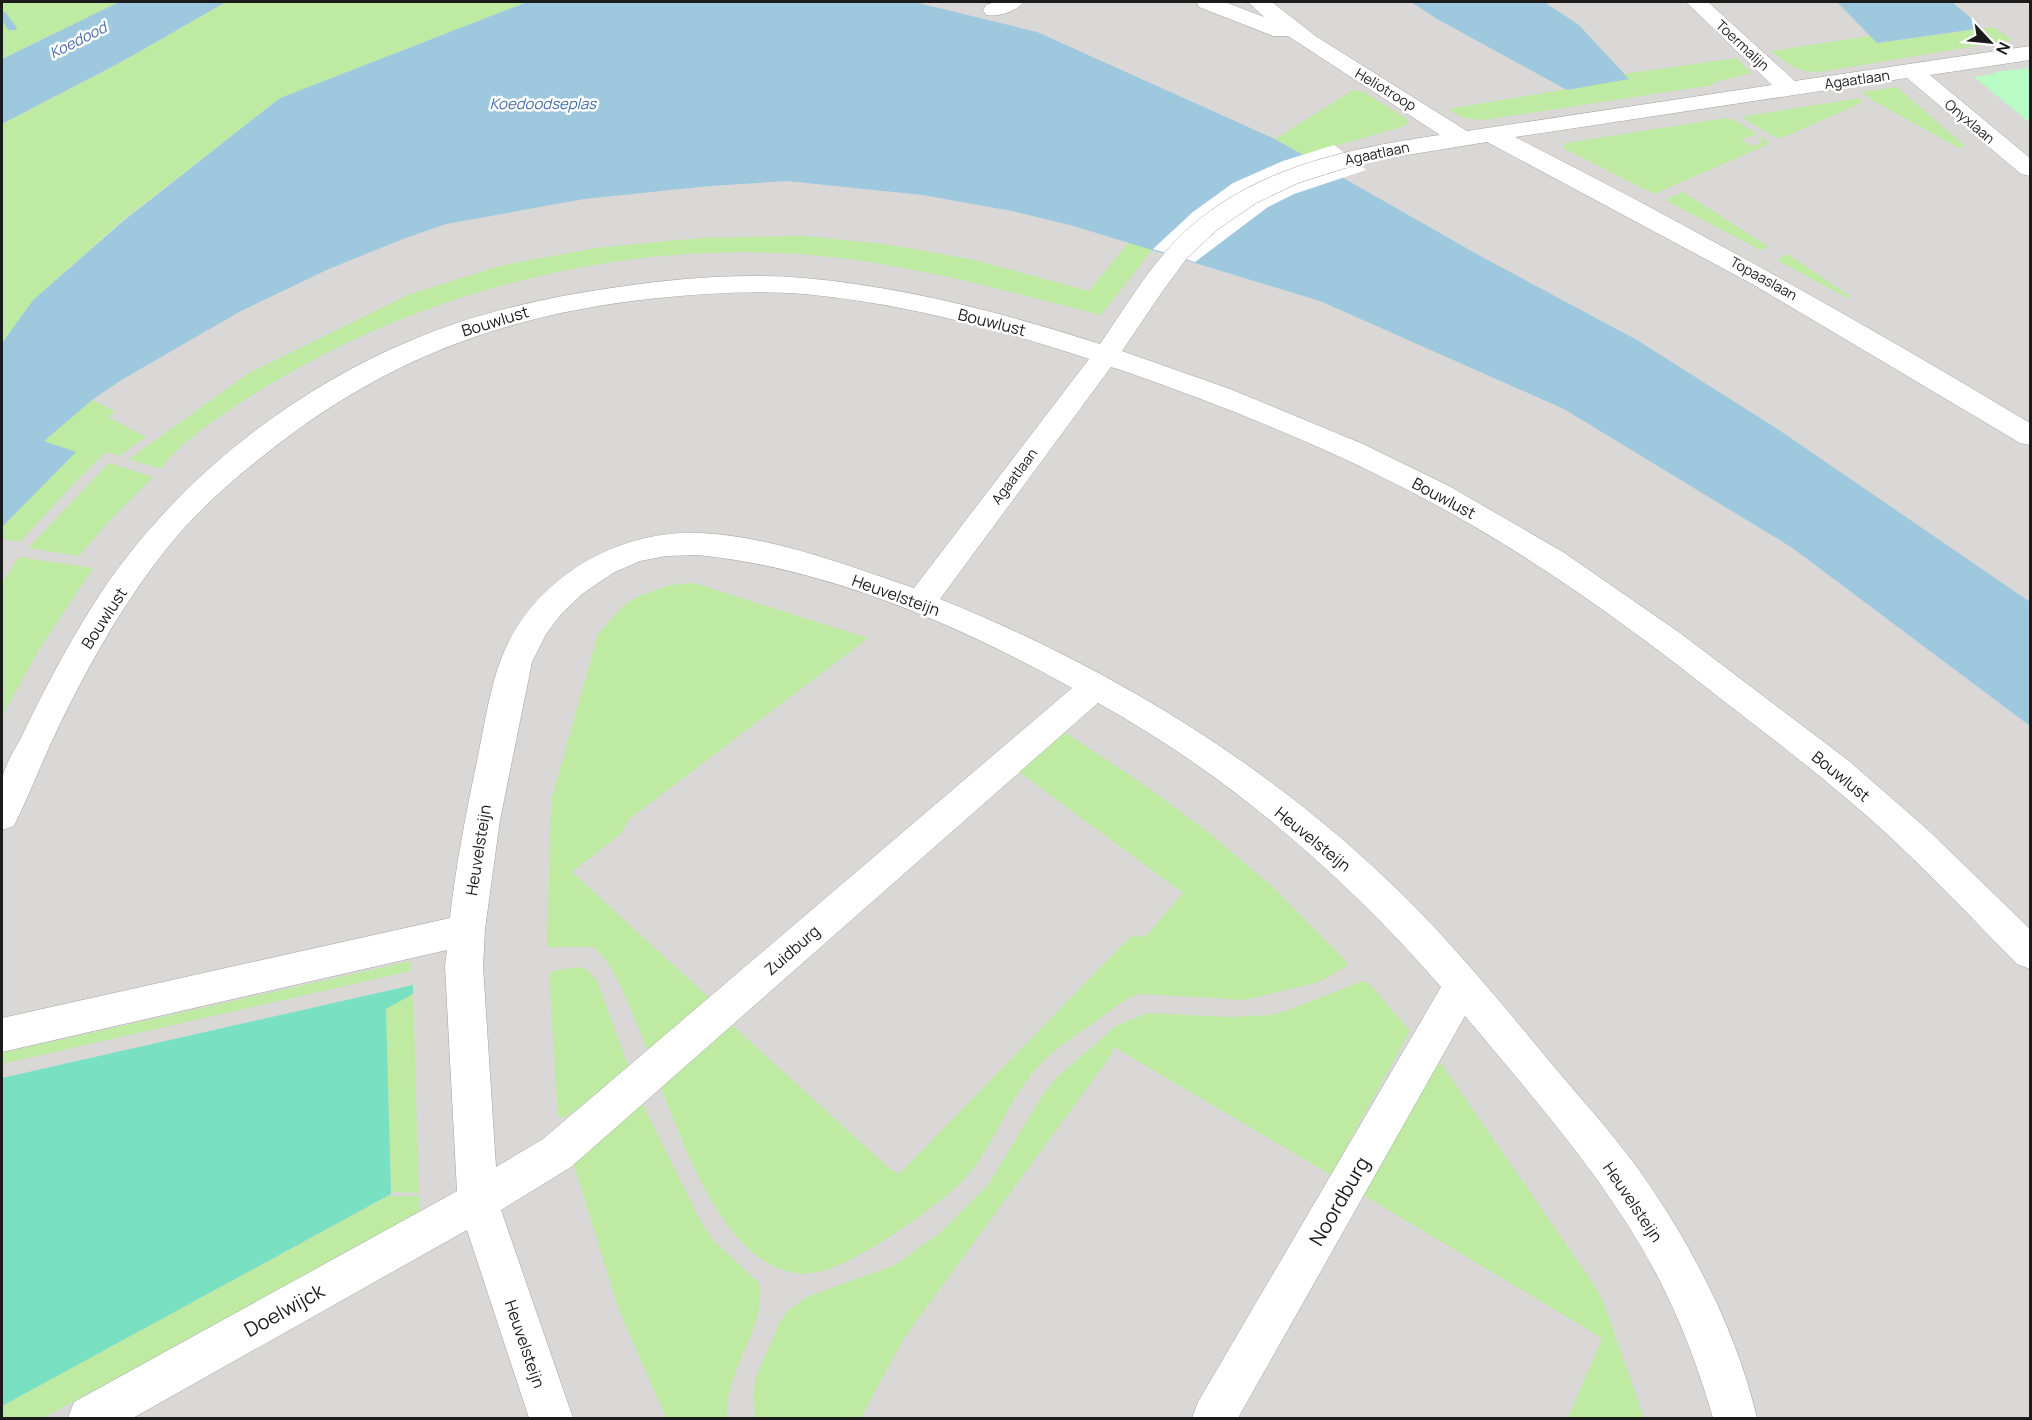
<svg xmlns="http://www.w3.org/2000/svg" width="2032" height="1420" font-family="Manrope,sans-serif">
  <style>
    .residential { fill: #d9d8d7 }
    .grass { fill: #beeaa2 }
    .park { fill: #b8fbc4 }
    .pitch { fill: #79e0c2 }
    .water { fill: #9dc8dd }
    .pier { fill: #fff }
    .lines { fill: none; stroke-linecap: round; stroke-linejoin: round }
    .stream { fill: #9dc8dd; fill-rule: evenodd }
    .street-casing { stroke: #a2a2a2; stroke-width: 1 }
    .street { fill: #fff; fill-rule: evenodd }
    .labels { text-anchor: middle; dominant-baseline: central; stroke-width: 5; stroke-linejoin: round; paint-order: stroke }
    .far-street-label { font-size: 14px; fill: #1b1b1b; stroke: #fff }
    .far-water-label { font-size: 15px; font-style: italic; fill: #456fac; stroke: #fff }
    .street-label { font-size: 16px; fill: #1b1b1b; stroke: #fff }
    .near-street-label { font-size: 20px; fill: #1b1b1b; stroke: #fff }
  </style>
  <rect width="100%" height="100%" fill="#edeadf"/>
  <polygon class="residential" points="774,2 2030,2 2030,1418 2,1418 2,462 46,395"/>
  <g class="grass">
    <polygon points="2,2 119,2 2,59"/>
    <polygon points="226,2 527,2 280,98 122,221 33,300 2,343 2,124 125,60"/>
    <path d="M 1993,27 L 2012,40 L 1820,72 C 1798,72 1788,65 1771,51 L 1870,36 L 1877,43 Z"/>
    <polygon points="1737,58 1751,73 1715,82 1713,85 1484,120 1464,118 1448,109 1628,79 1624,74"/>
    <polygon points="1897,87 1965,146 1959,148 1870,99 1862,92"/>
    <polygon points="1353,90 1364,92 1407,119 1408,123 1402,127 1303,155 1275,139"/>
    <polygon points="1859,98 1863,102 1782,138 1773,136 1744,119 1746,116"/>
    <polygon points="1726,118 1734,120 1757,134 1741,140 1753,146 1763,142 1758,138 1762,137 1769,144 1654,194 1563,148 1565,143"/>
    <polygon points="1683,192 1769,247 1760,250 1665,200"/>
    <path d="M 805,236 L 885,244 L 975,260 L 1089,291 L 1129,242 L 1153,249 L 1101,315 C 1015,293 929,269 841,258 C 658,236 463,278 302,366 C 265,386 183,435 161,469 L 129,459 L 249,373 L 408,295 L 499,266 L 596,248 L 700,238 Z"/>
    <polygon points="1787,254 1850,296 1847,298 1777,260"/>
    <polygon points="92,400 115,411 108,417 146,437 119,456 106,452 78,479 20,542 2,539 3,526 75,452 44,441"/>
    <polygon points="109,463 153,477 109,521 79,556 28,548"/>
    <polygon points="19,557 93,568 40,648 2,716 2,583"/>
    <path d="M 694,583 L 868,638 L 628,820 L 622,833 L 572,872 L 715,1003 L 650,1058 C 640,1033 615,958 592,947 L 547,947 L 551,801 L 598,634 L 624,605 L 639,596 L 670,585 Z"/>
    <path d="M 1066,733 L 1140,782 L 1208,832 L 1274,888 L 1345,960 L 1347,966 L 1319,982 L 1245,1000 L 1142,994 C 1126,997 1113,1009 1099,1019 C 1078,1034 1053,1049 1035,1070 C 1012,1097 998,1133 978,1162 C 958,1192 910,1224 880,1243 C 856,1257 825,1277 796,1273 C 724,1264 683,1143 660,1085 L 730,1023 L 890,1169 L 899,1174 L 1130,937 L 1146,936 L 1183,893 L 1015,769 L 1055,735 Z"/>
    <polygon points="411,961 411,971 2,1064 2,1053"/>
    <polygon points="577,967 586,969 597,981 629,1068 624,1074 566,1117 558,1117 549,975 553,971"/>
    <polygon points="1360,982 1368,982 1410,1031 1331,1175 1114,1047 1109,1058 904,1338 861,1418 755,1418 753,1395 756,1377 779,1324 787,1311 809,1296 895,1265 941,1232 988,1185 1042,1096 1057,1077 1116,1026 1147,1013 1230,1017 1270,1015 1286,1011"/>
    <polygon points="413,994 419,1193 391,1192 386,1009"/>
    <polygon points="1433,1059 1440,1062 1593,1283 1605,1306 1644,1418 1568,1418 1602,1338 1355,1190"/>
    <path d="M 641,1101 L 702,1224 L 713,1240 L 760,1284 C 765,1332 724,1371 727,1418 L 666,1418 L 619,1310 L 572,1159 Z"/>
    <polygon points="388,1196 419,1196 420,1214 43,1418 2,1418 2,1406"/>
  </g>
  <polygon class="park" points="2030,68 2030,123 1974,77 1995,74 1994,72"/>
  <polygon class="pitch" points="413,985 413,994 386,1009 391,1194 2,1406 2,1078"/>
  <g class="water">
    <polygon points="119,2 226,2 125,60 2,124 2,59"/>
    <polygon points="527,2 914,2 1037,32 1275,139 1482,257 1637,340 1779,430 2030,602 2030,726 1791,547 1564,409 1320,301 1070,225 1012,211 923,195 787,181 710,186 584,199 446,224 403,239 331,268 241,311 123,379 92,400 44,441 76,452 2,527 2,343 33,300 123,221 280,98"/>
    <polygon points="1411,2 1544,2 1579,25 1629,79 1567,90 1437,19"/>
    <polygon points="1837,2 1952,2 1983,28 1877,43"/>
  </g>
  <polygon class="pier" points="1334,145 1366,170 1294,194 1268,207 1195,262 1153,249 1193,212 1233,183 1283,161"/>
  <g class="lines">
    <polygon class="stream" points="2,11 5,12 17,28 16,30 8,30 2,20"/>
    <g class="street-casing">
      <g id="street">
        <path d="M 995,2 L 1023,2 C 1016,12 998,17 986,15 L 983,10 L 986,5 Z"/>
        <path d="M 1196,2 L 1225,2 L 1264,17 L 1248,2 L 1272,2 L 1317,37 L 1467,131 L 1772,85 L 1686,2 L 1708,2 L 1795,81 L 2030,46 L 2030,60 L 1930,75 L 2030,158 L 2030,176 L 2021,174 L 1907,78 L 1515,137 C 1690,226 1862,322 2030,423 L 2030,445 L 2020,443 L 1754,285 L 1487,142 L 1364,162 L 1298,183 L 1256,203 L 1218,229 L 1187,258 L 1162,292 L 1122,351 L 1230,389 L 1363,444 L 1449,486 L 1563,552 L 1680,633 L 1849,761 L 1928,830 L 2030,929 L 2030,969 L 2017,964 C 1974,920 1931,875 1886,833 C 1835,787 1780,744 1725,702 C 1644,638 1560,576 1470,524 C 1360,460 1241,412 1121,370 L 1111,367 L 940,599 C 1112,668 1274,767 1406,898 C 1460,952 1507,1010 1556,1069 C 1583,1101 1611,1132 1636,1166 C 1690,1241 1736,1329 1757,1418 L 1713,1418 C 1699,1370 1682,1324 1659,1279 C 1609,1182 1534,1099 1465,1016 L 1238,1418 L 1192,1418 L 1198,1402 L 1441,987 C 1344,875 1228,775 1098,703 L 571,1167 L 501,1210 L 573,1418 L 529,1418 L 467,1230 L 133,1418 L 68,1418 L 74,1402 L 457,1191 L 445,966 L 447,950 L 2,1052 L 2,1018 L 450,918 C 456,865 466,813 477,761 C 484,728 489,691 501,659 C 532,580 614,530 699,533 C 772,536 845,565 914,588 L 1089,359 C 996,328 901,303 804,294 C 756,290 707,293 658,298 C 505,314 384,359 263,456 C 229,483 195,513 168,547 C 120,607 84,673 52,741 C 39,769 28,798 14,826 L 2,830 C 2,814 0,797 2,782 C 3,767 14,751 21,738 C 43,692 66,648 93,605 C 167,488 285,393 412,340 C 478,312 548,297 618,287 C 679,278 743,273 804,278 C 905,287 1004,313 1100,344 C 1122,312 1143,277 1169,248 C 1238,171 1343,149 1440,135 L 1288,36 L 1273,36 L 1199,7 ZM 698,555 C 827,568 959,625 1072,688 L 543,1139 L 496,1167 L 483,966 L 485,929 L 500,820 L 532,662 L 546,634 L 562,613 L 582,594 L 613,573 L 640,561 L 666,556 Z"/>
      </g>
    </g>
    <use href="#street" class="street"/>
  </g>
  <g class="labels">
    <g class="far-street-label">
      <text transform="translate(1743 45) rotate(43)">Toermalijn</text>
      <text transform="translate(1857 79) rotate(-8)">Agaatlaan</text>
      <text transform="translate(1386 89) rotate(31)">Heliotroop</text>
      <text transform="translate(1970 121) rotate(40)">Onyxlaan</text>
      <text transform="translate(1377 153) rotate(-12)">Agaatlaan</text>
      <text transform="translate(1764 278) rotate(29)">Topaaslaan</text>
      <text transform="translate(1014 476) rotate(-53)">Agaatlaan</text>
    </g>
    <g class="far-water-label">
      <text transform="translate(78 40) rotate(-27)">Koedood</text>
      <text x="543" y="103">Koedoodseplas</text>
    </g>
    <g class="street-label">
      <text transform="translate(495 321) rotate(-17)">Bouwlust</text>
      <text transform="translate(992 322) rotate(14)">Bouwlust</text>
      <text transform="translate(1444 498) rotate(28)">Bouwlust</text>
      <text transform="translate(896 595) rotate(20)">Heuvelsteijn</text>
      <text transform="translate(104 618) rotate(-57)">Bouwlust</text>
      <text transform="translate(1841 776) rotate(39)">Bouwlust</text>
      <text transform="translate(1313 839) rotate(39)">Heuvelsteijn</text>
      <text transform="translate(478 850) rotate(-81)">Heuvelsteijn</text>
      <text transform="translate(792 950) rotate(-41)">Zuidburg</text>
      <text transform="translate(1633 1202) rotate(56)">Heuvelsteijn</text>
      <text transform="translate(525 1344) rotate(71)">Heuvelsteijn</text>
    </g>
    <g class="near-street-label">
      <text transform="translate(1339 1201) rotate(-60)">Noordburg</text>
      <text transform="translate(284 1310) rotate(-29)">Doelwijck</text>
    </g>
  </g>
  <rect width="2032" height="1420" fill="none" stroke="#1b1b1b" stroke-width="6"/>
  <g transform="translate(1990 42) rotate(116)" stroke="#ffffff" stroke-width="4.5" paint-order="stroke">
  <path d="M0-4.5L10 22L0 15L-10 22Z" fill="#1b1b1b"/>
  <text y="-9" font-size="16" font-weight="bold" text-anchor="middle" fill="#1b1b1b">N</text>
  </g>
</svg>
